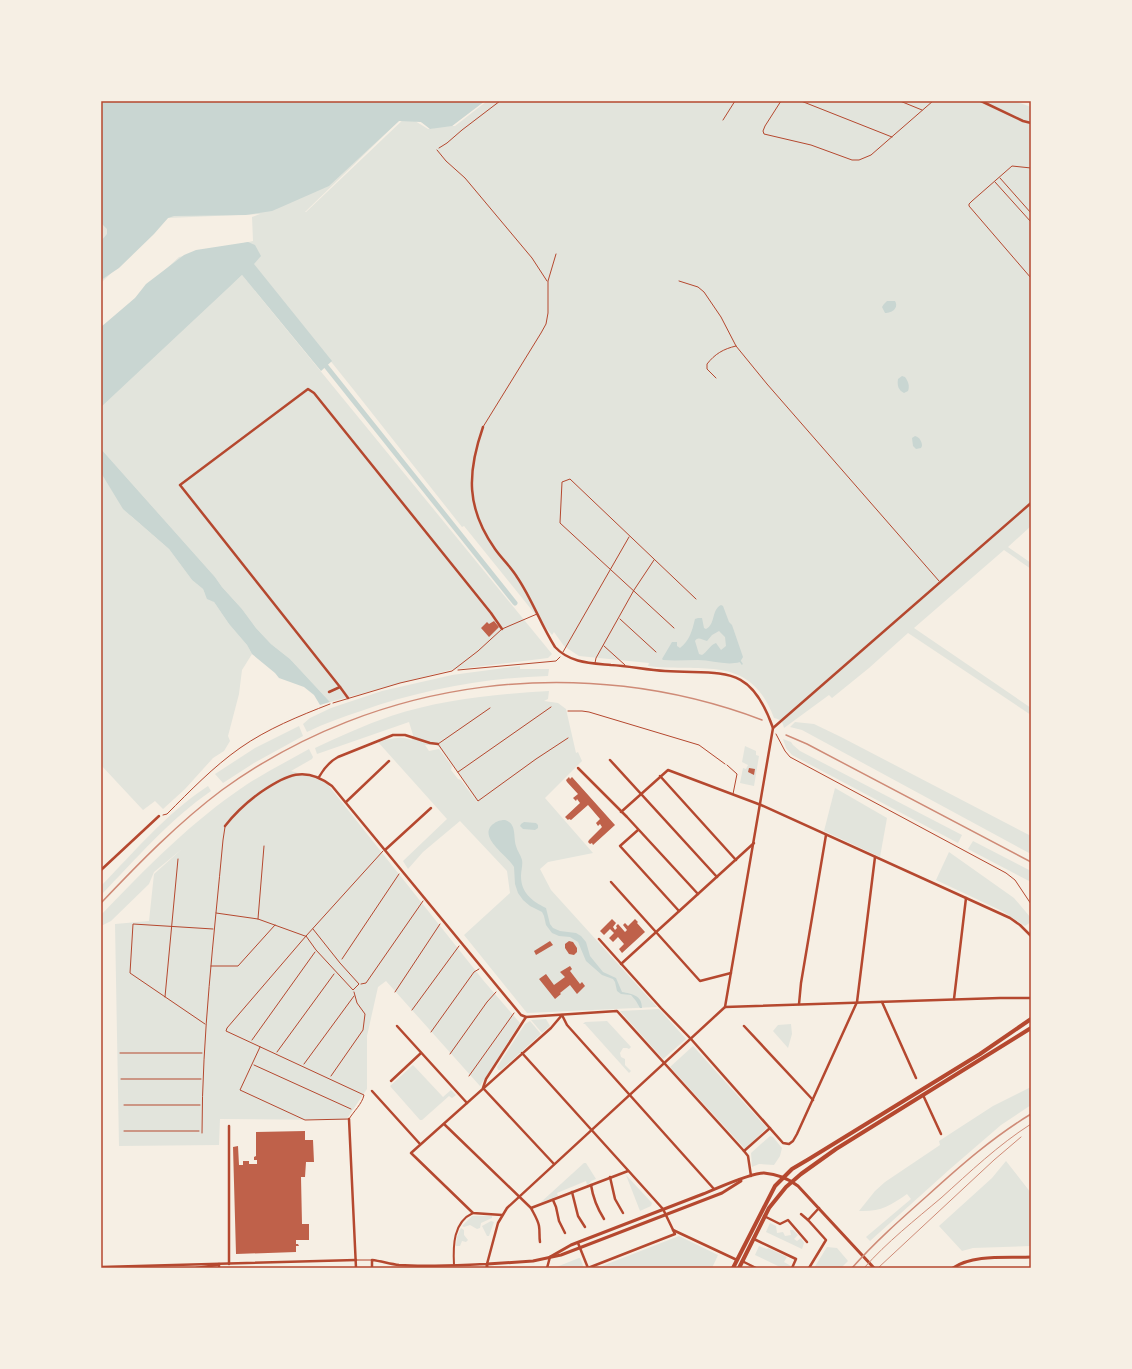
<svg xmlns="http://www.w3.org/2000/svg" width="1132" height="1369" font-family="'Exo 2',sans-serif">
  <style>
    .green { fill: #e2e4dc; fill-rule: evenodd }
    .water { fill: #c9d6d2; fill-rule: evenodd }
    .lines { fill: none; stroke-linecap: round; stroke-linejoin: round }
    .stream { stroke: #c9d6d2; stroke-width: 1.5 }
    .canal { stroke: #c9d6d2; stroke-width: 5 }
    .building { fill: #bf614a }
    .path { stroke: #b5482f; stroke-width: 1 }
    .service { stroke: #b5482f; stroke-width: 1 }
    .pedestrian { stroke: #b5482f; stroke-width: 2 }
    .minor { stroke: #b5482f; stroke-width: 2.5 }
    .tertiary { stroke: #b5482f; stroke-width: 3 }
    .primary { stroke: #b5482f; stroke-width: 4 }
    .tram { stroke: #cf8b77; stroke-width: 1 }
    .rail { stroke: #cf8b77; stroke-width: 1.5 }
    .neatline { fill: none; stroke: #b5482f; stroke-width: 1.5 }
  </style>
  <rect width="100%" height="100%" fill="#f6efe4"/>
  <g class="green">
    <path d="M 101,101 L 484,101 L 452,126 L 455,126 L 487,101 L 1015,101 L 1031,107 L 1031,526 L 1008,547 L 1031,563 L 1031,569 L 1004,550 L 914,628 L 1031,708 L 1031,715 L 908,633 L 869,668 L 832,698 L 829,695 L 784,728 C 783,722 780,719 774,718 C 750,653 701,673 648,666 L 649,663 L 579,656 L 564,646 L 554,632 L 552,635 L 464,526 L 462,527 L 353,389 L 252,263 L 230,286 L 242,275 L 552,654 L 548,658 L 450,670 L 330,702 L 290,659 L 271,644 L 256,628 L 242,609 L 222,587 L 215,577 L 101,449 L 101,330 L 179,257 L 253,241 L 252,217 L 260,214 L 168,218 L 101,283 ZM 405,115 L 434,128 L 428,129 L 407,116 L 306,212 L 305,212 Z"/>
    <polygon points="101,473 113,492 132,517 169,549 192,580 203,589 205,594 214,602 229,624 247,645 252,654 242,670 239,694 228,736 230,741 224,751 213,758 185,789 163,809 155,801 143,810 101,765"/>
    <path d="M 520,666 L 520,669 L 549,669 L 548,676 C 484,678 421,690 361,711 C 343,717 325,723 307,732 L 303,724 L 310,718 L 331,708 L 382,691 L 452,675 Z"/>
    <path d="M 549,691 L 548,699 L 544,701 L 558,703 L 566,709 L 576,753 L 578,752 L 582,761 L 545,798 L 593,853 L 548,862 L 540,869 L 551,890 L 657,1007 L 527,1013 L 464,935 L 510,893 L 507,871 L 460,821 L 423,852 L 408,869 L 403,861 L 447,819 L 378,742 C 389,739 400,735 412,740 L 413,735 L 409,722 L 317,754 L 315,748 C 340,736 365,725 391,716 C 442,699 496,694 549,691 ZM 425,745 L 437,745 L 458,772 L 477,802 L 461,780 L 458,779 L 451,770 L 452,766 L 439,749 L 429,751 Z"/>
    <polygon points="795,722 814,724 841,737 1031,836 1031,854 802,730 790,727"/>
    <polygon points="299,726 303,736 254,763 223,783 215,774 255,748"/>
    <polygon points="783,739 791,742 793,745 800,751 962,835 958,843 792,755 786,748"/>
    <polygon points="745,746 756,751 756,755 759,756 754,786 740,783 743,768 746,769 748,765 742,762"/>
    <path d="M 309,749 L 313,757 L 312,759 L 291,771 L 325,781 L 483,980 L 520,1023 L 480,1086 L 386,981 L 378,987 L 367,1036 L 367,1089 L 346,1120 L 220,1119 L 219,1145 L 119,1146 L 115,924 L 149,921 L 154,874 L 182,849 L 154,872 L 149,884 L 111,921 L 101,926 L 101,915 C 146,868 192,821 246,785 C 266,772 288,761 309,749 Z"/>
    <path d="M 208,786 L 211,791 C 170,819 136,859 101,895 L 101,886 C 135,851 167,813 208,786 Z"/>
    <polygon points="835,788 887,818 880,857 824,831"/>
    <polygon points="973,841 1031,871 1031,882 968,849"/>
    <polygon points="949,852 1014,898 1031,918 1031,922 1025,926 1002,911 936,880"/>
    <polygon points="659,1009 686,1039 663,1059 620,1011"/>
    <polygon points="546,1019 550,1026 542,1033 531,1020"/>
    <polygon points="530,1021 541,1034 501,1070 498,1070 497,1067 525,1024"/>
    <polygon points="607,1021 631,1047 629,1049 627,1048 623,1048 620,1053 621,1057 625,1059 625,1065 631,1071 629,1073 585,1024 583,1024 585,1022"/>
    <polygon points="791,1024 792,1034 788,1048 773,1031 778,1025"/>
    <polygon points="693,1046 767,1128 745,1149 670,1067"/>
    <polygon points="413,1065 443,1097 451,1090 456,1095 452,1098 449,1096 422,1120 420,1120 390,1086"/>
    <path d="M 1031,1087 L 1031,1105 L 1001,1125 L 950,1169 L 870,1241 L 866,1237 L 911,1199 L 907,1194 C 890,1206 880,1212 859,1211 L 875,1191 L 885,1182 L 940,1145 L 939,1141 L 993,1106 Z"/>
    <polygon points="770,1136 773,1137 782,1148 780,1156 774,1165 759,1164 752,1167 751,1153"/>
    <polygon points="1006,1161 1031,1193 1031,1246 973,1248 962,1251 939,1226 992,1178"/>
    <polygon points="584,1163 586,1163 596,1179 591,1181 589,1184 587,1185 586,1181 557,1193 558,1196 540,1203"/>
    <polygon points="626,1175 652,1203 651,1206 640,1211"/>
    <polygon points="472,1216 492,1216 492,1218 481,1223 480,1228 477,1229 470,1225 464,1227 462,1226"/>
    <polygon points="491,1221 494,1222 489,1236 487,1236 482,1226"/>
    <polygon points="770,1223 776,1226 777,1233 783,1232 785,1236 791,1235 790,1230 793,1230 798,1235 794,1239 797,1241 801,1238 804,1243 802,1249 766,1232"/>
    <polygon points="461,1228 464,1230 464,1235 468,1240 466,1242 462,1241 460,1246 456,1246 457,1237"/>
    <polygon points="679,1236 718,1255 712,1268 597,1268"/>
    <polygon points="759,1246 767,1249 768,1248 787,1257 784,1262 791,1266 790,1268 782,1268 755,1255"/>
    <polygon points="827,1247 837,1248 848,1261 841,1268 814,1268"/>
    <polygon points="580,1258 584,1268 554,1268 579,1258"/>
  </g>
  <g class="water">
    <polygon points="101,101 485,101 452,126 430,129 421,122 399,121 329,186 279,208 272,211 246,215 174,216 168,218 154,234 119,268 101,280 101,241 107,234 107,229 101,223"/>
    <polygon points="248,242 255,245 261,256 254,264 332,361 321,371 242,275 101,407 101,327 135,298 146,284 184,255 196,250"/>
    <path d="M 887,301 L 895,301 C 899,308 892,313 885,313 L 882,307 L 884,304 Z"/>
    <path d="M 902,376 L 905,377 C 908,381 910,386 908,391 L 904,393 C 898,390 897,385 898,379 Z"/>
    <path d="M 915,436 C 919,437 922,441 922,446 L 921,448 L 916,449 L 913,446 L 912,438 Z"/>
    <polygon points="101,449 215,577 222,587 242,609 256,628 271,644 290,659 330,702 320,705 314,695 304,687 279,678 275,673 252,654 247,645 229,624 214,602 207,599 203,589 192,580 169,549 123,509 101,473"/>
    <path d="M 721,605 L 723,606 L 729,622 L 732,625 L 743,657 L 740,662 C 726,666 712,660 698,660 C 686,660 675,661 663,660 L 662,659 L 672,642 L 677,642 L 677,646 L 680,648 C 690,640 692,631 695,619 L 698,618 L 702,618 L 704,628 L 706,629 C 716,624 711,610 721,605 ZM 719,631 L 725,637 L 726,646 L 721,650 L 716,643 C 710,645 707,652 702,655 L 699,654 L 695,641 C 698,636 702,640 707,641 L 712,635 Z"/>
    <path d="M 505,820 C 517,824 513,836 516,846 C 517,851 521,855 522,860 C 523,865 521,871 521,876 C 521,893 532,901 546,908 L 550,924 L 553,928 L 560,931 L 576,933 L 581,936 L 586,942 L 590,956 L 603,972 L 616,978 L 622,992 C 632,994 642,995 642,1008 L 640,1008 L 636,1001 L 631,995 L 621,994 L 617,991 L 615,982 L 613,979 L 602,975 L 586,961 L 578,942 L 570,937 L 559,936 L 552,933 L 546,925 L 544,916 L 542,912 L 530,906 L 523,900 L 518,893 L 515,884 L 514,867 C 508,856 480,839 491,826 C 495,822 499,820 505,820 Z"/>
    <polygon points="524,822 536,823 538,825 538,828 535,830 523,829 520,826 521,824"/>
  </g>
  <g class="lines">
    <polyline class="stream" points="740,661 742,664"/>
    <polyline class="canal" points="322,361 515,603"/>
  </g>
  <g class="building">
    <polygon points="494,621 499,627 489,637 481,628 487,622 489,624"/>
    <polygon points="749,768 755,769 754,775 748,772"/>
    <polygon points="569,777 570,779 572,777 615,825 593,845 592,843 590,844 588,842 589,840 602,827 600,824 598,826 596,823 600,819 588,805 571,820 569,819 568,820 565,817 580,803 577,799 576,801 573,798 578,794 567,782 566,780"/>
    <polygon points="612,919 616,923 613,927 615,930 617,928 616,926 618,924 625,932 627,930 623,925 625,923 628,926 635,919 638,922 637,923 645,932 622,953 619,949 624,944 618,937 613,942 609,938 614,933 610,929 604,935 600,931"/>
    <polygon points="550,941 553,945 536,955 534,951"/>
    <polygon points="569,941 573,942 577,948 577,952 574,955 569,954 565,948 565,944"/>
    <polygon points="570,966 572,969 570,971 580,984 582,982 585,986 577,994 570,985 560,993 561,994 555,999 539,979 546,974 554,985 565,977 560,972"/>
    <polygon points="305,1131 305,1140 313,1140 314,1162 306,1162 305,1177 301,1177 302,1224 309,1224 309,1240 296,1240 296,1244 298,1244 299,1246 296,1246 296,1252 236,1254 233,1147 238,1146 239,1165 243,1165 243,1161 249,1161 249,1164 257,1164 257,1160 254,1160 254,1157 256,1156 256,1132"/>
  </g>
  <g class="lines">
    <g class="path">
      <polyline points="439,148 447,143 462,130 500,101"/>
      <polyline points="458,670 556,661 560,657"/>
      <polyline points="568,711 582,711 589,712 699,745 725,764"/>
      <polyline points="776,734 785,751 790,757 1006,873 1015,880 1031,904"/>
      <path d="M 163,815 L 167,814 C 190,791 213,767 240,748 C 267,729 299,716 330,704"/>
      <polyline points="342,959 399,874"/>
      <polyline points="361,984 366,983 423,901"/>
      <polyline points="395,992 440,924"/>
      <polyline points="412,1010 459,946"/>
      <polyline points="431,1032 474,972 479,969"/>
      <polyline points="252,1040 315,952"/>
      <polyline points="277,1052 334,974"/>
      <polyline points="120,1053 202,1053"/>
      <polyline points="450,1054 487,1002 496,992"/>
      <polyline points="304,1064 354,996"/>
      <polyline points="254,1065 351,1109"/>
      <polyline points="331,1076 363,1030 365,1014 357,1003 354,992"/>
      <polyline points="469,1076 514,1013"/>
      <polyline points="121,1079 201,1079"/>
      <polyline points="124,1105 200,1105"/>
      <polyline points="124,1131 199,1131"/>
    </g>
    <g class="service">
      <polyline points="781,101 765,126 763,131 764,134 811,145 852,160 859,160 871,155 933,101"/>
      <polyline points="801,101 892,137"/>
      <polyline points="900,101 922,110"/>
      <polyline points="723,120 735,101"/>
      <polyline points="437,150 446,161 465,178 532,258 547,281"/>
      <polyline points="1031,168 1012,166 972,201 969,204 969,206 1031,278"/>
      <polyline points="1000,178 1031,213"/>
      <polyline points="995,182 1031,222"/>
      <polyline points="679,281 698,287 704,292 721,317 736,346 767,384 939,581"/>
      <path d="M 716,378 L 707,369 L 707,364 C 715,354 723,349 736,346"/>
      <polyline points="483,427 541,333 546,324 548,313 548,281 556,254"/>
      <polyline points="620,619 656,652"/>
      <polyline points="674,628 560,523 562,482 570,479 696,599"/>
      <polyline points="604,646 625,665"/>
      <polyline points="563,652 629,537"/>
      <polyline points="595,663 596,658 634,590 654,560"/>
      <polyline points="333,703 400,683 452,671 478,651 502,629 537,614"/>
      <polyline points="490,708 438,744 478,801 536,759 568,738"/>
      <polyline points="727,765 737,774 733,794"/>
      <polyline points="458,772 551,707"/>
      <polyline points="216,913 258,919 305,936"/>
      <polyline points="258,919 264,846"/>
      <polyline points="306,936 316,950 353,990 359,984 340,963 313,929"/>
      <polyline points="211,966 238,966 275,925"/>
      <polyline points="165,997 178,859"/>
      <polyline points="205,1024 130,973 133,924 213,929"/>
      <path d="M 260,1047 L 240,1090 L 305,1120 L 349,1119 C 354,1111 362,1104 364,1095 L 226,1031 L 227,1028 L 306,936 L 383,851"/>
      <path d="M 202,1133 C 202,1035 214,938 223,840 L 225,827"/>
      <polyline points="356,1260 371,1260"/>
    </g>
    <path class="pedestrian" d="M 454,1265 C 453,1246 453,1222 473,1213"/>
    <g class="minor">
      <polyline points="981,101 1023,121 1031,123"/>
      <path d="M 483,427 C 467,473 466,508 495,549 C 502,559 511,567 517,577 C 532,599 541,625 555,647 C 570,663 590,663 611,665 C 629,666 647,670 665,671 C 723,675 750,662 773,728"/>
      <polyline points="329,692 340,687"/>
      <polyline points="348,698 340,687 180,485 308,389 314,393 491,613 502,629"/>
      <polyline points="610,760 717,877"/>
      <polyline points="578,768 627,817 698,894"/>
      <polyline points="660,776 736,860"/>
      <path d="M 319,777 C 324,768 329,762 338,757 L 393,735 L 405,735 L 430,743 L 438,744"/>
      <polyline points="346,802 389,761"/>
      <polyline points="621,812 668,770 761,805 966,898 1010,918 1020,925 1031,936"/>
      <path d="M 225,826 C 236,812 247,802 261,792 C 286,775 305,765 332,786 L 521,1015 L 526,1017 L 617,1011 L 744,1151 L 748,1156 L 751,1176"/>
      <polyline points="638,830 620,846 679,911"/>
      <polyline points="385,850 431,808"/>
      <polyline points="101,870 159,816"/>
      <polyline points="611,882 700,981 731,973"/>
      <polyline points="599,939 661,1008 691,1039 783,1143 789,1144 793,1141 797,1134 857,1002 875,857"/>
      <polyline points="621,964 754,843"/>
      <polyline points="954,999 966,898"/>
      <polyline points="882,1002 916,1078"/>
      <polyline points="799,1004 801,983 826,835"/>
      <polyline points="725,1007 1000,998 1031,998"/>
      <polyline points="526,1017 486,1079 483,1088 554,1164"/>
      <polyline points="397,1026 467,1103"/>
      <polyline points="744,1026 813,1100"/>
      <polyline points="522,1053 663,1209 675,1234 588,1268"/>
      <polyline points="391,1081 421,1053"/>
      <polyline points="372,1091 420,1144"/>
      <polyline points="923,1095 941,1134"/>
      <polyline points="349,1119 356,1268"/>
      <polyline points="444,1124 531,1208 628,1171"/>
      <polyline points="229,1126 229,1264"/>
      <polyline points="744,1151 770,1128"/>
      <polyline points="610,1177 615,1199 623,1213"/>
      <path d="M 591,1185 C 593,1198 597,1208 604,1219"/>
      <polyline points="572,1192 578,1216 585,1227"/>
      <polyline points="553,1200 556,1207 559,1221 565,1233"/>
      <path d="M 531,1208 C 534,1214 538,1220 539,1226 C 540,1232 539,1236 540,1242"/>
      <polyline points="801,1214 808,1220"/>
      <polyline points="502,1215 473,1213 411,1153 551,1028 562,1015 567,1025 714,1189"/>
      <polyline points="764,1216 780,1224 788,1220 807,1242"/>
      <polyline points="673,1230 737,1260"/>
      <polyline points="754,1239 796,1259 792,1268"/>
      <polyline points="578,1243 588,1268"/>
      <polyline points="742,1261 756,1268"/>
      <polyline points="101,1267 356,1260"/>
      <polyline points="196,1268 217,1265"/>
      <polyline points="219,1268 219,1264"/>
      <path d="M 372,1268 L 372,1260 C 381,1261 390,1264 399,1265 C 428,1267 458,1265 487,1264 L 498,1223 L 507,1208 L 725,1007 L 773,728 L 1031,503"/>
      <polyline points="547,1268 550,1257"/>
      <polyline points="809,1268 826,1240 808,1220 819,1208"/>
    </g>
    <g class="tertiary">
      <path d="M 550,1257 L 571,1245 C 615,1228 659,1211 703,1194 C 718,1188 750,1173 764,1173 C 776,1174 789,1179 798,1186 L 874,1268"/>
      <polyline points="487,1268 487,1264 533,1261 561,1255 722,1193 741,1181"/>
      <path d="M 953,1268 C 973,1254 1007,1258 1031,1257"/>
    </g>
    <g class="primary">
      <polyline points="733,1268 775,1186 792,1169 809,1159 980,1054 1031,1019"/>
      <polyline points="739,1268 769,1208 786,1187 801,1174 836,1149 1031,1028"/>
    </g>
    <g class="tram">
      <path d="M 864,1268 C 887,1242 915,1220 941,1198 C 970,1172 998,1145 1031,1124"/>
      <polyline points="878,1268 994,1160 1021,1137"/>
    </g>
    <g class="rail">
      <polyline points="786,735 807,744 1031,862"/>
      <path d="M 101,903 C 139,863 178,823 222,790 C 378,677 582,652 762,720"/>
      <path d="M 852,1268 C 875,1242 901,1219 927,1196 C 960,1166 993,1137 1031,1114"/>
    </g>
  </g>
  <rect width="1132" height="1369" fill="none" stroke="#f6efe4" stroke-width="204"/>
  <rect x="102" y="102" width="928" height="1165" class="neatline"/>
</svg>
